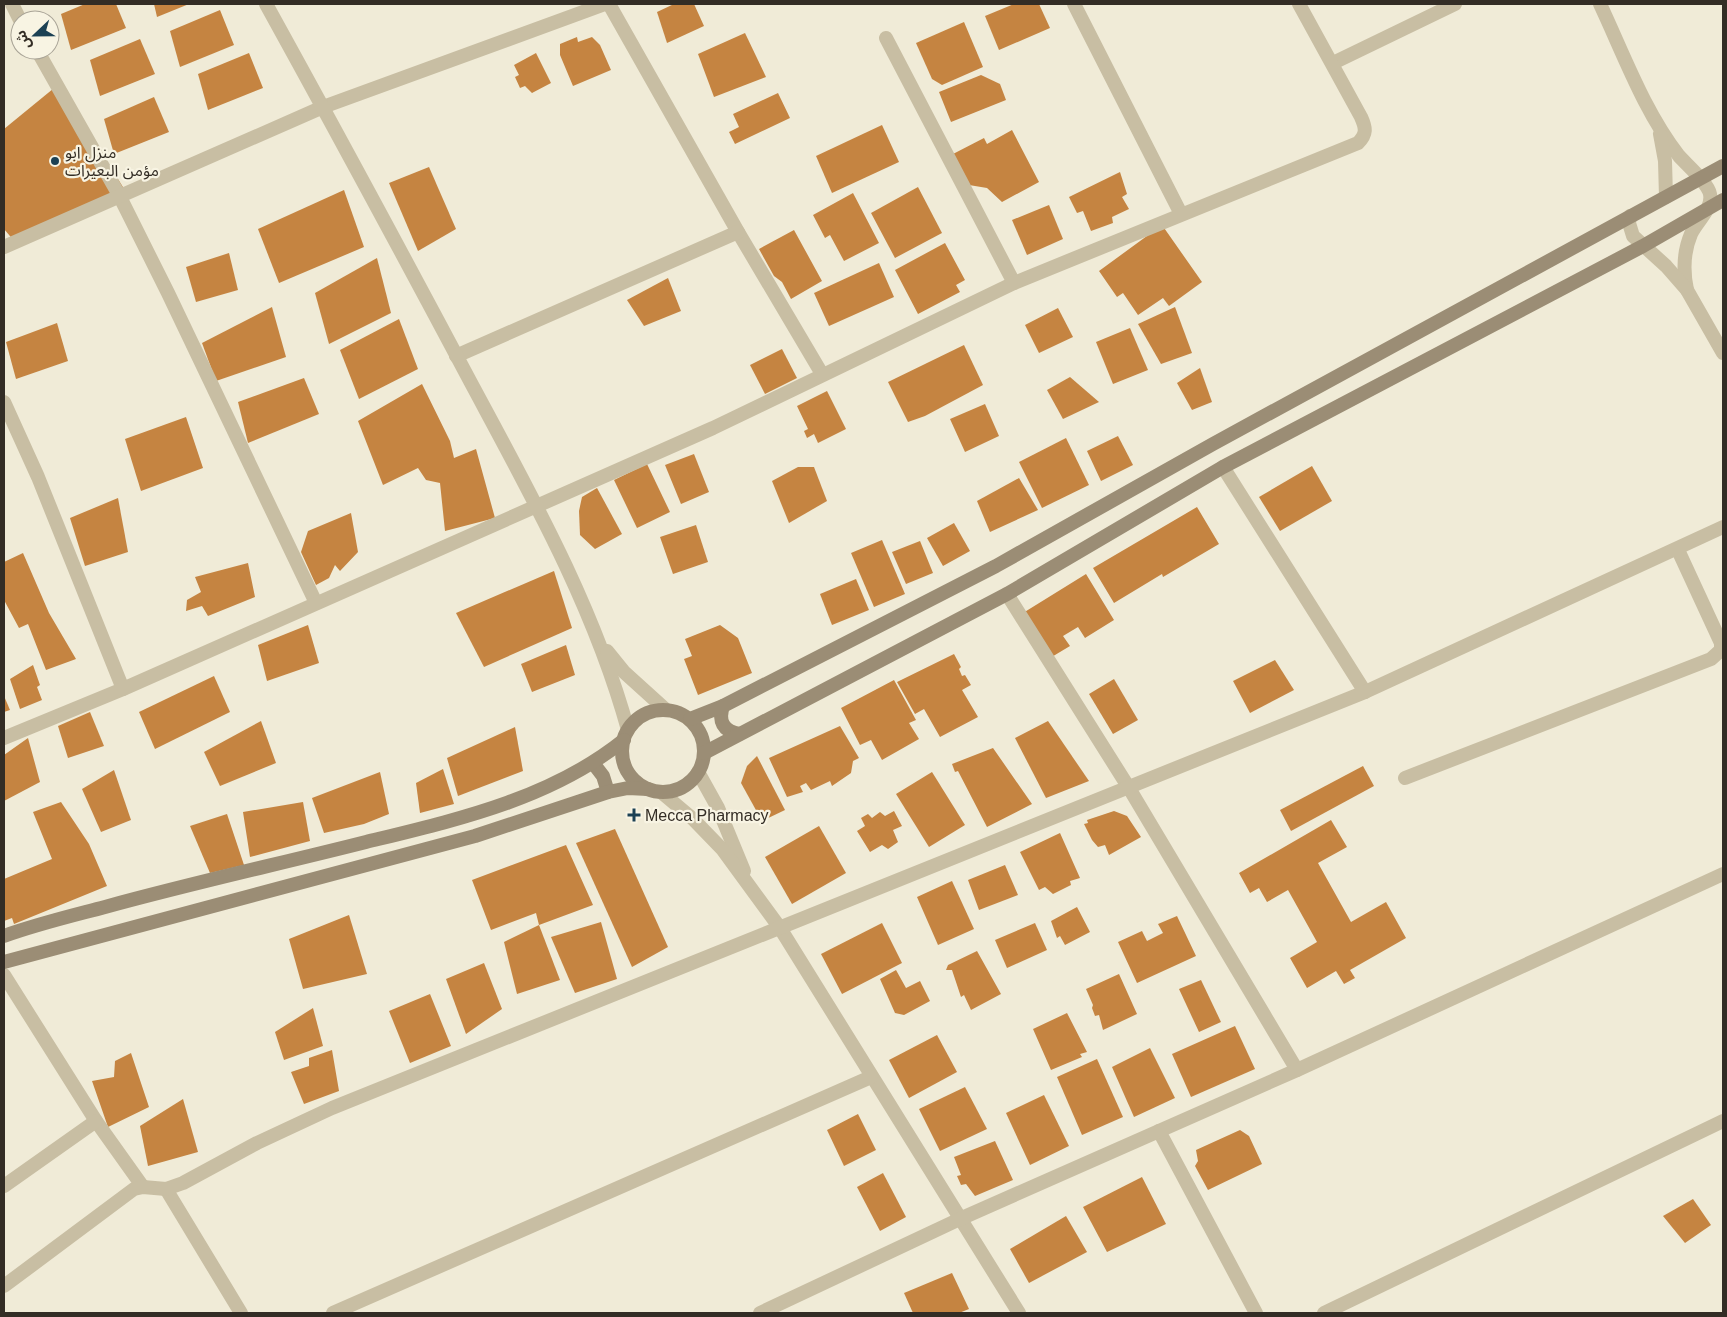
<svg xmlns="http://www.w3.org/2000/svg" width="1727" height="1317" font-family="Arial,'Noto Sans Arabic',sans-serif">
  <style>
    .building { fill: #c58441 }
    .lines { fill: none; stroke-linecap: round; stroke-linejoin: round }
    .minor { stroke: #c8bea3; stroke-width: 14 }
    .tertiary { stroke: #c8bea3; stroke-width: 14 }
    .secondary { stroke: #9b8d75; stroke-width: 14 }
    .poi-dot { fill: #1c4154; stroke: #f8f4e3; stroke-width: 2 }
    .labels { text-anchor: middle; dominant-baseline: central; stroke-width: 4.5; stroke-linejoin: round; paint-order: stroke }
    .poi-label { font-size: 16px; fill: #332d25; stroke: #f8f4e3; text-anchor: start }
  </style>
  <rect width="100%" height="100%" fill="#f0ebd7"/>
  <g class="building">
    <polygon points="85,4 116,4 126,28 71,50 61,14"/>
    <polygon points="154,4 189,4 157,17"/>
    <polygon points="674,4 694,4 704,26 667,43 657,12"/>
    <polygon points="1014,4 1039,4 1050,28 999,50 985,16"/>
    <polygon points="220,10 234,45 180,67 170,31"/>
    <polygon points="964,22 983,67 942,85 932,79 916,43"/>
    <polygon points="745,33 766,77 714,97 698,54"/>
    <polygon points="577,37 578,42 592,37 600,45 611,70 573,86 560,55 560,44"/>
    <polygon points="140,39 155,74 100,96 90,60"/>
    <polygon points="249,53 263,88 208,110 198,74"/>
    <polygon points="536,53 551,83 532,93 525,86 520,88 515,77 519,75 514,65"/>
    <polygon points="981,75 1000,84 1006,100 951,122 939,92"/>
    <polygon points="59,84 126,192 15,242 4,229 4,129"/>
    <polygon points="778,93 790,118 735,144 729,132 739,127 733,114"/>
    <polygon points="154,97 169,132 114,154 104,119"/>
    <polygon points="882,125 899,162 832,193 816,156"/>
    <polygon points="1012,130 1039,182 1002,202 987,188 969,185 953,154 984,138 987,144"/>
    <polygon points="429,167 456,229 418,251 389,183"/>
    <polygon points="1120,172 1127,194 1122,197 1129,209 1112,217 1113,223 1091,231 1083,211 1077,213 1069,197"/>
    <polygon points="918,187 942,233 895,258 871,213"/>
    <polygon points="344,190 364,247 279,283 258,229"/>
    <polygon points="853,193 879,243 844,261 830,235 825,238 813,215"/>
    <polygon points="1049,205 1063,239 1027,255 1012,220"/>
    <polygon points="1162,225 1202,282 1169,306 1163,298 1138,315 1123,293 1117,297 1099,271"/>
    <polygon points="794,230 822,281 791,299 782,282 774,276 759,249"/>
    <polygon points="945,243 965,280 956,285 960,292 918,314 895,270"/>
    <polygon points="229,253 238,290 196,302 186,267"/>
    <polygon points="377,258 391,313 329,344 315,293"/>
    <polygon points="879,263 894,297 829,326 814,293"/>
    <polygon points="668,278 681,311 644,326 627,300"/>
    <polygon points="272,307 286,357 216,381 202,343"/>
    <polygon points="1175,307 1192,353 1161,364 1138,324"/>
    <polygon points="1058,308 1073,337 1039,353 1025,325"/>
    <polygon points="399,319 418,369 359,399 340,350"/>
    <polygon points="57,323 68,361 16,379 6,342"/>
    <polygon points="1130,328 1148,370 1113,384 1096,342"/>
    <polygon points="964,345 983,385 925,416 908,422 888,382"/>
    <polygon points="782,349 797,378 765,394 750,365"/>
    <polygon points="1200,368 1212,402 1192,410 1177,383"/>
    <polygon points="1070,377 1099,402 1063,419 1047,390"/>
    <polygon points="304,378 319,414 248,443 238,402"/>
    <polygon points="422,384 450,441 454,458 476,449 495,518 445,531 440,483 426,480 418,468 383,485 358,421"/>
    <polygon points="827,391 846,429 818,443 814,434 807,438 804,431 808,429 797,406"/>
    <polygon points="985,404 999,436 965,452 950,419"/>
    <polygon points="186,417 203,468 141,491 125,439"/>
    <polygon points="1118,436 1133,465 1101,481 1087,451"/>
    <polygon points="1066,438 1089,485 1042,508 1019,462"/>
    <polygon points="694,454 709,492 681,504 665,465"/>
    <polygon points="647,464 670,512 637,528 614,480"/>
    <polygon points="1312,466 1332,501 1280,531 1259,497"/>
    <polygon points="798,467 814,467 827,501 789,523 772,481"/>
    <polygon points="1019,478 1038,510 990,532 977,501"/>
    <polygon points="597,488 622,534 595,549 580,535 579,511 582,497"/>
    <polygon points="118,498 128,552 85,566 70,518"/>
    <polygon points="1197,507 1219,544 1163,577 1162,574 1114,603 1093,568"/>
    <polygon points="351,513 358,552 340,571 335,565 329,578 316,585 301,552 308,531"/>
    <polygon points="954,523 970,551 943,566 927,538"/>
    <polygon points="696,525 708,562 673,574 660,537"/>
    <polygon points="882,540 905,594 874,607 851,553"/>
    <polygon points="920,541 933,573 906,584 892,552"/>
    <polygon points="23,553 49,613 76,659 46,670 28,624 19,628 4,600 4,562"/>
    <polygon points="248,563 255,597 208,616 202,606 186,611 187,600 201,592 195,577"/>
    <polygon points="554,571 572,628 484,667 456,613"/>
    <polygon points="1086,574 1114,620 1085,638 1078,627 1063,636 1070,646 1050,658 1023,613"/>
    <polygon points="856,579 869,610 832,625 820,594"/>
    <polygon points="308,625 319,663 267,681 258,645"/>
    <polygon points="720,625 738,638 752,673 698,695 684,659 692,656 685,639"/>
    <polygon points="566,645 575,675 532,692 521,664"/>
    <polygon points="954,654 961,667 959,669 962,676 965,675 971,685 962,690 978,717 940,737 924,709 915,714 897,682"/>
    <polygon points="1275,660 1294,690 1250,713 1233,681"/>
    <polygon points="33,665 40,685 37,687 42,700 20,709 10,679"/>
    <polygon points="214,676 230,712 155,749 139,712"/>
    <polygon points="1114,679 1138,720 1113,734 1089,694"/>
    <polygon points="894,680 916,720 909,723 919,739 882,760 871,740 860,745 841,708"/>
    <polygon points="4,696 10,710 4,712"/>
    <polygon points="90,712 104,746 68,758 58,726"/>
    <polygon points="261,721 276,763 220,786 204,752"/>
    <polygon points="1048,721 1089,781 1046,798 1015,738"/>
    <polygon points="840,726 859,758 853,761 851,773 832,786 830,781 811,790 806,783 800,786 803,792 787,797 769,758"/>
    <polygon points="515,727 523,771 458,796 447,758"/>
    <polygon points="28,738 40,782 4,801 4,755"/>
    <polygon points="993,748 1032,804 987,827 958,771 955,772 952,764"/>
    <polygon points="757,756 785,810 762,821 741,783 747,766"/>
    <polygon points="1363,766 1374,786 1291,831 1280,810"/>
    <polygon points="443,769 454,804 420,813 416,783"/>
    <polygon points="114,770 131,820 101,832 82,789"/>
    <polygon points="380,772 389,814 364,824 324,833 312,798"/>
    <polygon points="932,772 965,825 929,847 896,794"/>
    <polygon points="61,802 89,844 107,886 14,924 12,918 4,921 4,879 52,859 33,812"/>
    <polygon points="303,802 310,841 250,857 243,812"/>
    <polygon points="894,811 902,826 893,830 898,842 888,849 882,845 870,852 857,831 865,826 861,818 868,814 872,818 880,812 885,816"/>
    <polygon points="1114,811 1127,816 1141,837 1109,855 1105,845 1098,847 1092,840 1084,824 1088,823 1087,820"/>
    <polygon points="227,814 244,865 210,873 190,826"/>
    <polygon points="1331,820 1347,847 1318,863 1351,922 1386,902 1406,938 1350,970 1355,978 1344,984 1336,971 1307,988 1290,958 1317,942 1288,890 1267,902 1259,888 1250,893 1239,873"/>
    <polygon points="819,826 846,873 792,904 765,857"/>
    <polygon points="615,829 668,947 632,967 576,843"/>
    <polygon points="1060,833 1080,878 1070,881 1071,885 1053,894 1045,887 1039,890 1020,852"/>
    <polygon points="566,845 593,905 539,925 536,913 491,930 472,880"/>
    <polygon points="1005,865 1018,895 979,910 968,880"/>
    <polygon points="952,881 974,929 938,945 917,897"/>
    <polygon points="1077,907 1090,932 1065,945 1060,936 1057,938 1051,921"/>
    <polygon points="349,915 367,974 303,989 289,939"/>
    <polygon points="1177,916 1196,956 1137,983 1118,942 1142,931 1147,941 1163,933 1158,924"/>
    <polygon points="601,922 617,979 575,993 551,937"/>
    <polygon points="882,923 902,963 842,994 821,954"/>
    <polygon points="1035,923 1047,950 1007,968 995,940"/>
    <polygon points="539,925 560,980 517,994 504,942"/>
    <polygon points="977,951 1001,994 971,1010 964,995 961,997 952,970 946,970 948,965"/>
    <polygon points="484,963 502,1009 466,1034 446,979"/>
    <polygon points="896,970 906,988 920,981 930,1001 904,1015 895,1013 880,979"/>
    <polygon points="1119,974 1137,1014 1103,1030 1099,1015 1095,1016 1092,1008 1093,1005 1086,989"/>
    <polygon points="1201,980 1221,1022 1199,1032 1179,989"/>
    <polygon points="430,994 451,1046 410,1063 389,1011"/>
    <polygon points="313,1008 323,1046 284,1060 275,1032"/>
    <polygon points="1067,1013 1087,1052 1080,1054 1082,1057 1051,1070 1033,1029"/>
    <polygon points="1235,1026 1255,1069 1191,1097 1172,1054"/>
    <polygon points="937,1035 957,1072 909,1098 889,1060"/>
    <polygon points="1150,1048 1175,1098 1134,1117 1112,1067"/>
    <polygon points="332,1050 339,1091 304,1104 291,1072 309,1066 309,1058"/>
    <polygon points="131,1053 149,1107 108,1127 92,1081 114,1077 115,1061"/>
    <polygon points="1097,1059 1123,1117 1082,1135 1057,1077"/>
    <polygon points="965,1087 987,1129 940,1151 919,1109"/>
    <polygon points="1044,1095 1069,1146 1030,1165 1006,1113"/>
    <polygon points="183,1099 198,1152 148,1166 140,1126"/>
    <polygon points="858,1114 876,1150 844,1166 827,1130"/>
    <polygon points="1240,1130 1249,1136 1262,1164 1208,1190 1195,1166 1198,1161 1196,1150"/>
    <polygon points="995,1141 1013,1180 975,1196 966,1184 961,1185 957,1176 961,1175 954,1157"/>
    <polygon points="883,1173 906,1217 880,1231 857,1187"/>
    <polygon points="1142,1177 1166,1224 1107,1252 1083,1207"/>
    <polygon points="1693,1199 1711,1225 1685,1243 1663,1216"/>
    <polygon points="1066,1216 1087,1252 1029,1283 1010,1249"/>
    <polygon points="952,1273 969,1309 959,1313 913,1313 904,1293"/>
  </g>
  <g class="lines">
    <g class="minor">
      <polyline points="12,4 20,20"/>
      <polyline points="609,4 738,232 822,374"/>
      <polyline points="1074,4 1181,214"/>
      <path d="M 1600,4 C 1624,55 1644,111 1679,156 C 1687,165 1708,183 1710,194 C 1713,209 1697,221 1691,234 C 1683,253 1683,271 1687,290"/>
      <polyline points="886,38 1014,283"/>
      <polyline points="37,50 119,195 168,293 316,603"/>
      <polyline points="1333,63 1455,4"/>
      <polyline points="1660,134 1665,161 1666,197"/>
      <polyline points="1630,216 1629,223 1633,236 1666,266 1687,290 1723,353"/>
      <polyline points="4,247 323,107 605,4"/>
      <polyline points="456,356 738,232"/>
      <polyline points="4,402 38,477 123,689"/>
      <polyline points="1223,467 1365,692"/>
      <polyline points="1007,594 1129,788 1297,1070"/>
      <path d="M 4,738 L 123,689 L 713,428 L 1014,283 L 1358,143 C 1367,134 1366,128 1361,117 L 1299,4"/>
      <polyline points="698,772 718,808 744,871"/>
      <polyline points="1405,778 1711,659 1721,650 1721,643 1678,550"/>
      <polyline points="661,792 693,819 723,850 780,928 1019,1313"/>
      <polyline points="4,975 96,1121 143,1187"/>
      <polyline points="1159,1131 1256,1313"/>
      <polyline points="4,1186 96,1121"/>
      <polyline points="166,1189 241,1313"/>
      <polyline points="4,1286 134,1189 143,1187 166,1189 183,1183 257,1143 332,1108 1365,692 1723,527"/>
      <polyline points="333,1313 871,1077"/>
      <polyline points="760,1313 962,1218 1297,1070 1723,874"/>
      <polyline points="1324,1313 1723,1121"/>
    </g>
    <g class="tertiary">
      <path d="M 266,4 C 335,129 403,255 470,381 C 530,493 594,606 628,730"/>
      <polyline points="607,651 624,672 666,710"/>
    </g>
    <g class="secondary">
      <path d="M 723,706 C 718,721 723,731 739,734"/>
      <circle cx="663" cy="751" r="41"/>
      <polyline points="690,719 723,706 996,566 1213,444 1723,166"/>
      <polyline points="704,753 1007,594 1223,467 1643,246 1723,200"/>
      <polyline points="593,763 603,776 608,792"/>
      <path d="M 4,936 C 37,924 71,916 105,907 C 192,883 279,864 366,842 C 456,820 551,799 624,740"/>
      <polyline points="4,962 475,836 608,792 628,788 648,789"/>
    </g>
  </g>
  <g class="poi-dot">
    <circle cx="55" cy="161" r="5"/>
    <path d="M631.5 807.5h5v5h5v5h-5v5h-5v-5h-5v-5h5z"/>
  </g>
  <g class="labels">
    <g class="poi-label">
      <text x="65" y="152">منزل ابو<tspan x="65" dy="18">مؤمن البعيرات</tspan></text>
      <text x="645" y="815">Mecca Pharmacy</text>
    </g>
  </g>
  <rect width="1727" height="1317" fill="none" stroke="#332d25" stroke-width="10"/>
  <g transform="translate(35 35) rotate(248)"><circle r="24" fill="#f8f4e3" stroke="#a9a497"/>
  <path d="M0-4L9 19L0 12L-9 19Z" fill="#1c4154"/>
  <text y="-8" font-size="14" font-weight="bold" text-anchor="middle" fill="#332d25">ش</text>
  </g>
</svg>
